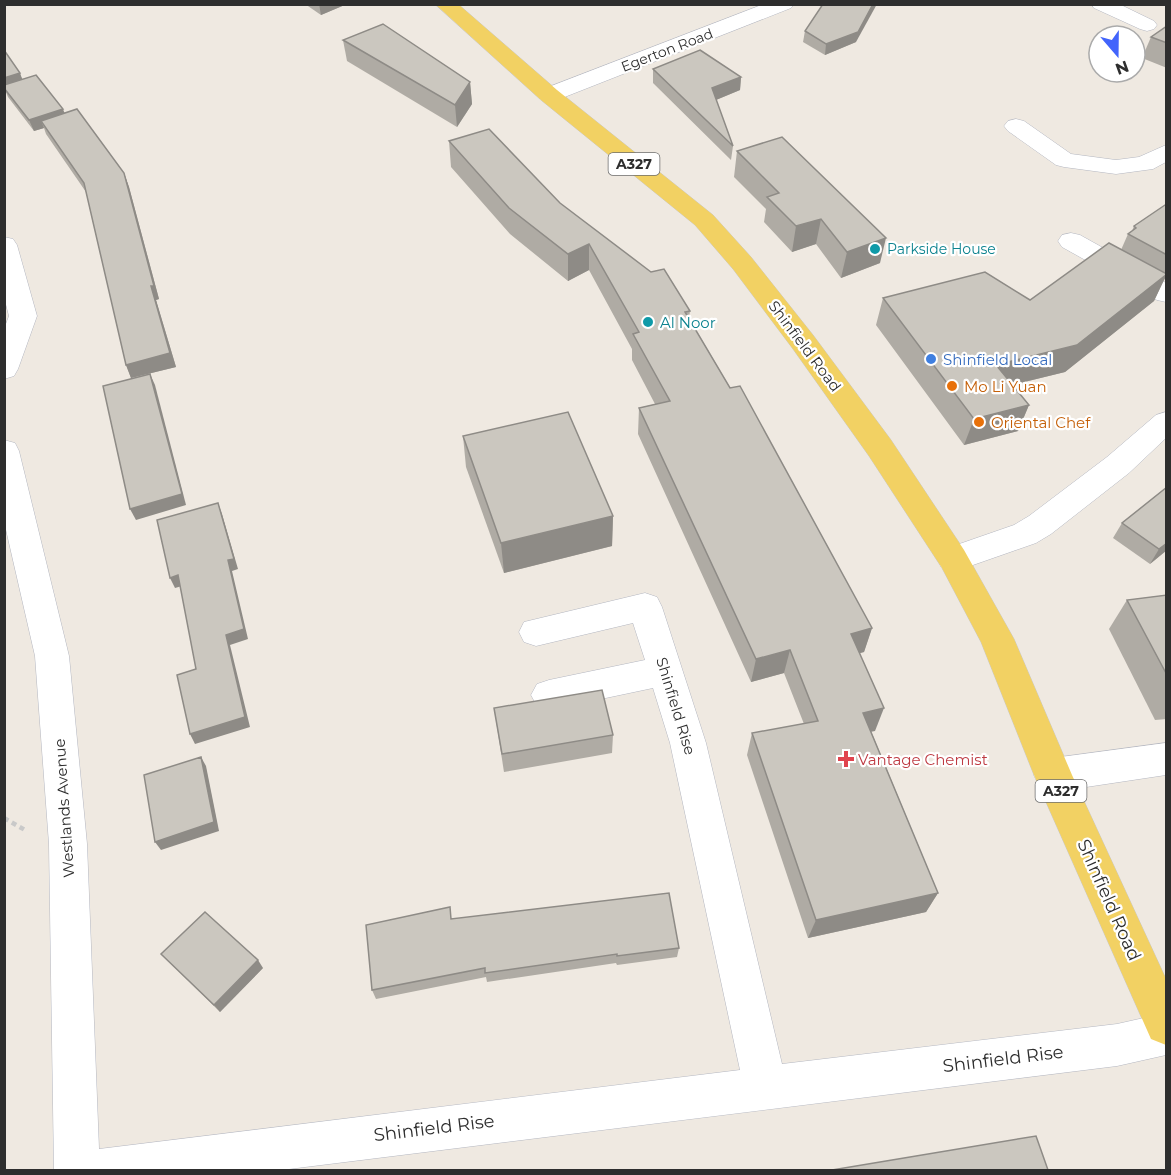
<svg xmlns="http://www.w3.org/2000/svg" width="1171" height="1175" font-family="Montserrat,sans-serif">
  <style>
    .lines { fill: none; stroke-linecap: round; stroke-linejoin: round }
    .minor-casing { stroke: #b4b7c1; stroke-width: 1 }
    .major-casing { stroke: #c9c9c9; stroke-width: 1 }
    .path { stroke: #c9c9c9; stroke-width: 4.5; stroke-dasharray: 5 4; stroke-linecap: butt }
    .minor { fill: #fff; fill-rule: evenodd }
    .major { fill: #f2d163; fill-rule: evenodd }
    .wall { fill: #afaba4 }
    .shaded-wall { fill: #8e8b86 }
    .building { fill: #cbc7bf; stroke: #8e8b86; stroke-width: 1.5 }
    .culture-dot { fill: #0f9aa8; stroke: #fff; stroke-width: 2 }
    .shop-dot { fill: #3f7fe0; stroke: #fff; stroke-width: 2 }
    .food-dot { fill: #e8710a; stroke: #fff; stroke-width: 2 }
    .health-dot { fill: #e0444e; stroke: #fff; stroke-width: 2 }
    .labels { text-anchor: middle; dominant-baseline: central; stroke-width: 4.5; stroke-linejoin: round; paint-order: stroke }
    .far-street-label { font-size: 14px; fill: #2e2e2e; stroke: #fff }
    .shield { fill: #fff; stroke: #6d6d6d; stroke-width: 1.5 }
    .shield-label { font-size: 14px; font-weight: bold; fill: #2e2e2e }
    .far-culture-label { font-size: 14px; fill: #0d838f; stroke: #fff; text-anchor: start }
    .culture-label { font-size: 15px; fill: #0d838f; stroke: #fff; text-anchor: start }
    .street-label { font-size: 15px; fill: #2e2e2e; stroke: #fff }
    .shop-label { font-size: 15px; fill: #366cbe; stroke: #fff; text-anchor: start }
    .food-label { font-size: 15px; fill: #c56008; stroke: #fff; text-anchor: start }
    .health-label { font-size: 15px; fill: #be3a42; stroke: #fff; text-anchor: start }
    .near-street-label { font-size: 18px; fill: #2e2e2e; stroke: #fff }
  </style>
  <rect width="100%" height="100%" fill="#efe9e1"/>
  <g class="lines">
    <g class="minor-casing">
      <g id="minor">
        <polygon points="764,4 794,4 791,8 557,100 549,102 541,100 538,95 541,90"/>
        <polygon points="1091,4 1119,4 1154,21 1157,25 1154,29 1147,31 1140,29 1094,8"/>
        <polygon points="1016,119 1024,121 1071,154 1116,160 1139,157 1166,145 1166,162 1153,169 1116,174 1064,167 1056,165 1008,131 1004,126 1008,121"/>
        <polygon points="1071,233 1080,235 1166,283 1166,302 1157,300 1062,247 1058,241 1062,235"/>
        <polygon points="4,237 13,239 17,245 37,316 18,369 14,376 4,379 4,329 9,316 4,297"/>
        <polygon points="1166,412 1166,438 1129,473 1051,534 1036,543 953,572 942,568 937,559 942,550 1014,525 1029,516 1107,457 1156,415"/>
        <polygon points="4,440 15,443 19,451 69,656 87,844 99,1149 740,1070 670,743 653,688 549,710 537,706 531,695 537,684 549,680 645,660 633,623 536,646 524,642 519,632 524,622 645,593 657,597 662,607 706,743 782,1064 1117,1024 1166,1013 1166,1055 1117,1066 281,1170 54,1170 49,844 35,656 4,521"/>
        <polygon points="1166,743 1166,775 1053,792 1040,787 1034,775 1040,763 1053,758"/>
      </g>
    </g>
    <g class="major-casing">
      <polygon id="major" points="435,4 458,4 557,90 713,215 751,257 813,335 891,440 964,550 1014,639 1072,775 1166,979 1166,1045 1151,1039 1034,775 981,642 942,568 869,456 793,349 733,269 695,225 541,100"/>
    </g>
    <polyline class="path" points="4,818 25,830"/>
    <use href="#minor" class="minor"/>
    <use href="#major" class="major"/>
  </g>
  <g class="wall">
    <polygon points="305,4 347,4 321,15"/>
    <polygon points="1167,26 1167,68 1142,58 1151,37"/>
    <polygon points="805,31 856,42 825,55 803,42"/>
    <polygon points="343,40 470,82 472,104 457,127 347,61"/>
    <polygon points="4,50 23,80 65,113 124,173 129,187 159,299 156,300 176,367 131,378 126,365 86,192 46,134 44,128 34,131 8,97 5,90"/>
    <polygon points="653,69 741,77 740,90 716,100 733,146 731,160 653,83"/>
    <polygon points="449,141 560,203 690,311 689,318 872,628 864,652 860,653 875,731 871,731 938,893 926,912 808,938 747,755 752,733 804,724 784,673 751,682 638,434 639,408 655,404 632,360 632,349 589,270 568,281 510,234 451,167"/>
    <polygon points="737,151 880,263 841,278 816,244 792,252 764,222 766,209 734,177"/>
    <polygon points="1167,206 1167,281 1164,279 1154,301 1065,372 1012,385 1029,405 1018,431 964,445 876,325 883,298 1030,300 1121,250 1128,234 1132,231 1134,226"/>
    <polygon points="463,436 613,516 612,546 504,573 466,467"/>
    <polygon points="1167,487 1167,550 1150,564 1113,538 1122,523"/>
    <polygon points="1167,595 1167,719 1155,720 1109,629 1127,600"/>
    <polygon points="494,708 613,735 612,753 504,772"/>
    <polygon points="452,919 679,948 677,957 617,965 616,963 487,982 486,977 376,999 372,990"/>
    <polygon points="161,954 263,968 220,1012 168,961"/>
  </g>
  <g class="shaded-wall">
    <polygon points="319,4 347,4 321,15"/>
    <polygon points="873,4 877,4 856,42 825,55 826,44"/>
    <polygon points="20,73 24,84 4,88 4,78"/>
    <polygon points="741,77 740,90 711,102 712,88"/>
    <polygon points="470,82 472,104 457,127 455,105"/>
    <polygon points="63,109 67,120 41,121 44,128 34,131 29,120"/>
    <polygon points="124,173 129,187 159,299 156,300 176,367 131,378 126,365 151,286"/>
    <polygon points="821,219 816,244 792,252 796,226"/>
    <polygon points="886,238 880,263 841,278 847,252"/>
    <polygon points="589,244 589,270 568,281 568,254"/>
    <polygon points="1167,274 1154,301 1065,372 987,391 996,365"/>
    <polygon points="150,374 155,385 186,505 136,520 130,509"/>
    <polygon points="1029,405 1018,431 964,445 974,419"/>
    <polygon points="218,503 222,514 238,569 232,571 248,639 230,645 250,727 195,744 190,734 226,635 228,560"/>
    <polygon points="613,516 612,546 504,573 501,543"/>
    <polygon points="1167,543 1167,550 1150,564 1159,549"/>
    <polygon points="178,575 182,586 175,588 170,578"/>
    <polygon points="872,628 864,652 844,657 851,634"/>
    <polygon points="790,650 784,673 751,682 756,659"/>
    <polygon points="884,708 875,731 855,735 863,713"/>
    <polygon points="201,757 206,766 219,831 161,850 155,842"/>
    <polygon points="938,893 926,912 808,938 816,920"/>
    <polygon points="258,960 263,968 220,1012 214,1005"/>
  </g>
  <g class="building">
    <polygon points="823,4 873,4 858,32 826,44 805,31"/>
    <polygon points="383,24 470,82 455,105 343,40"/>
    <polygon points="1167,26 1167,43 1151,37"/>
    <polygon points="4,50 20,73 4,78"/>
    <polygon points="700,50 741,77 712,88 733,146 653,69"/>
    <polygon points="36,75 63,109 29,120 4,88 4,85"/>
    <polygon points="77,109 124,173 154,286 151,286 170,353 126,365 84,183 41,121"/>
    <polygon points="489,129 560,203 651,272 664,269 690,311 685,312 730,388 740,386 872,628 851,634 884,708 863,713 938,893 816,920 752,733 818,721 790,650 756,659 639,408 670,401 633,334 639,332 589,244 568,254 509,208 449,141"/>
    <polygon points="782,137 886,238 847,252 821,219 796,226 767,197 779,193 737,151"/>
    <polygon points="1165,205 1167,206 1167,255 1128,234 1136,228 1134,226"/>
    <polygon points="1109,243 1167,274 1077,345 996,365 1029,405 974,419 883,298 985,272 1030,300"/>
    <polygon points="150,374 182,494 130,509 103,386"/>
    <polygon points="568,412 613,516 501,543 463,436"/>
    <polygon points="1167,487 1167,543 1159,549 1122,523"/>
    <polygon points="218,503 234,559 228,560 244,629 226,635 245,717 190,734 177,675 196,669 178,575 170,578 157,520"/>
    <polygon points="1167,595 1167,675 1127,600"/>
    <polygon points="602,690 613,735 502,754 494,708"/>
    <polygon points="201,757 214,822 155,842 144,775"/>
    <polygon points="669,893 679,948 617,956 617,954 485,973 485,968 372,990 366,925 450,907 451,919"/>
    <polygon points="205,912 258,960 214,1005 161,954"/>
    <polygon points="1036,1136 1048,1170 832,1170"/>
  </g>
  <g class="culture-dot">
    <circle cx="875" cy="249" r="6"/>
    <circle cx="648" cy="322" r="6"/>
  </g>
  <circle class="shop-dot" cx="931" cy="359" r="6"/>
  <g class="food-dot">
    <circle cx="952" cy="386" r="6"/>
    <circle cx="979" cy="422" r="6"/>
  </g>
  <path class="health-dot" d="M843 750h6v6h6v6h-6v6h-6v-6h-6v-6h6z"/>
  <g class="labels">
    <g class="far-street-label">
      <text transform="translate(667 50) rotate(-21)">Egerton Road</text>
    </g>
    <g class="shield">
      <rect x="608.5" y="153" width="51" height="22" rx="4.5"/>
      <rect x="1035.5" y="780" width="51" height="22" rx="4.5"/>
    </g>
    <g class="shield-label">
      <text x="634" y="164">A327</text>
      <text x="1061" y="791">A327</text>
    </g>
    <g class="far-culture-label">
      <text x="887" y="249">Parkside House</text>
    </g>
    <g class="culture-label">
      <text x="660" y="322">Al Noor</text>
    </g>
    <g class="street-label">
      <text transform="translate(805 346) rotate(53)">Shinfield Road</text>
      <text transform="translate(676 706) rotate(73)">Shinfield Rise</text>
      <text transform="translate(64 808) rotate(-94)">Westlands Avenue</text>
    </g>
    <g class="shop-label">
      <text x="943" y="359">Shinfield Local</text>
    </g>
    <g class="food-label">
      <text x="964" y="386">Mo Li Yuan</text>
      <text x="991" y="422">Oriental Chef</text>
    </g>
    <g class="health-label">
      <text x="858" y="759">Vantage Chemist</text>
    </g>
    <g class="near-street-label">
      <text transform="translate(1109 900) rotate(66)">Shinfield Road</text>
      <text transform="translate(1003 1059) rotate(-7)">Shinfield Rise</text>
      <text transform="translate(434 1128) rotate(-7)">Shinfield Rise</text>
    </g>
  </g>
  <rect width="1171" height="1175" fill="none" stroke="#2e2e2e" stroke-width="12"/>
  <g transform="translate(1117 54) rotate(160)"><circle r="28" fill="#ffffff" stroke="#ababab" stroke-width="1.5"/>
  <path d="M0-4.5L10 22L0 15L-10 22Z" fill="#4264fb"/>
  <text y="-9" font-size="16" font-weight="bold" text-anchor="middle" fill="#2e2e2e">N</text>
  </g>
</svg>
